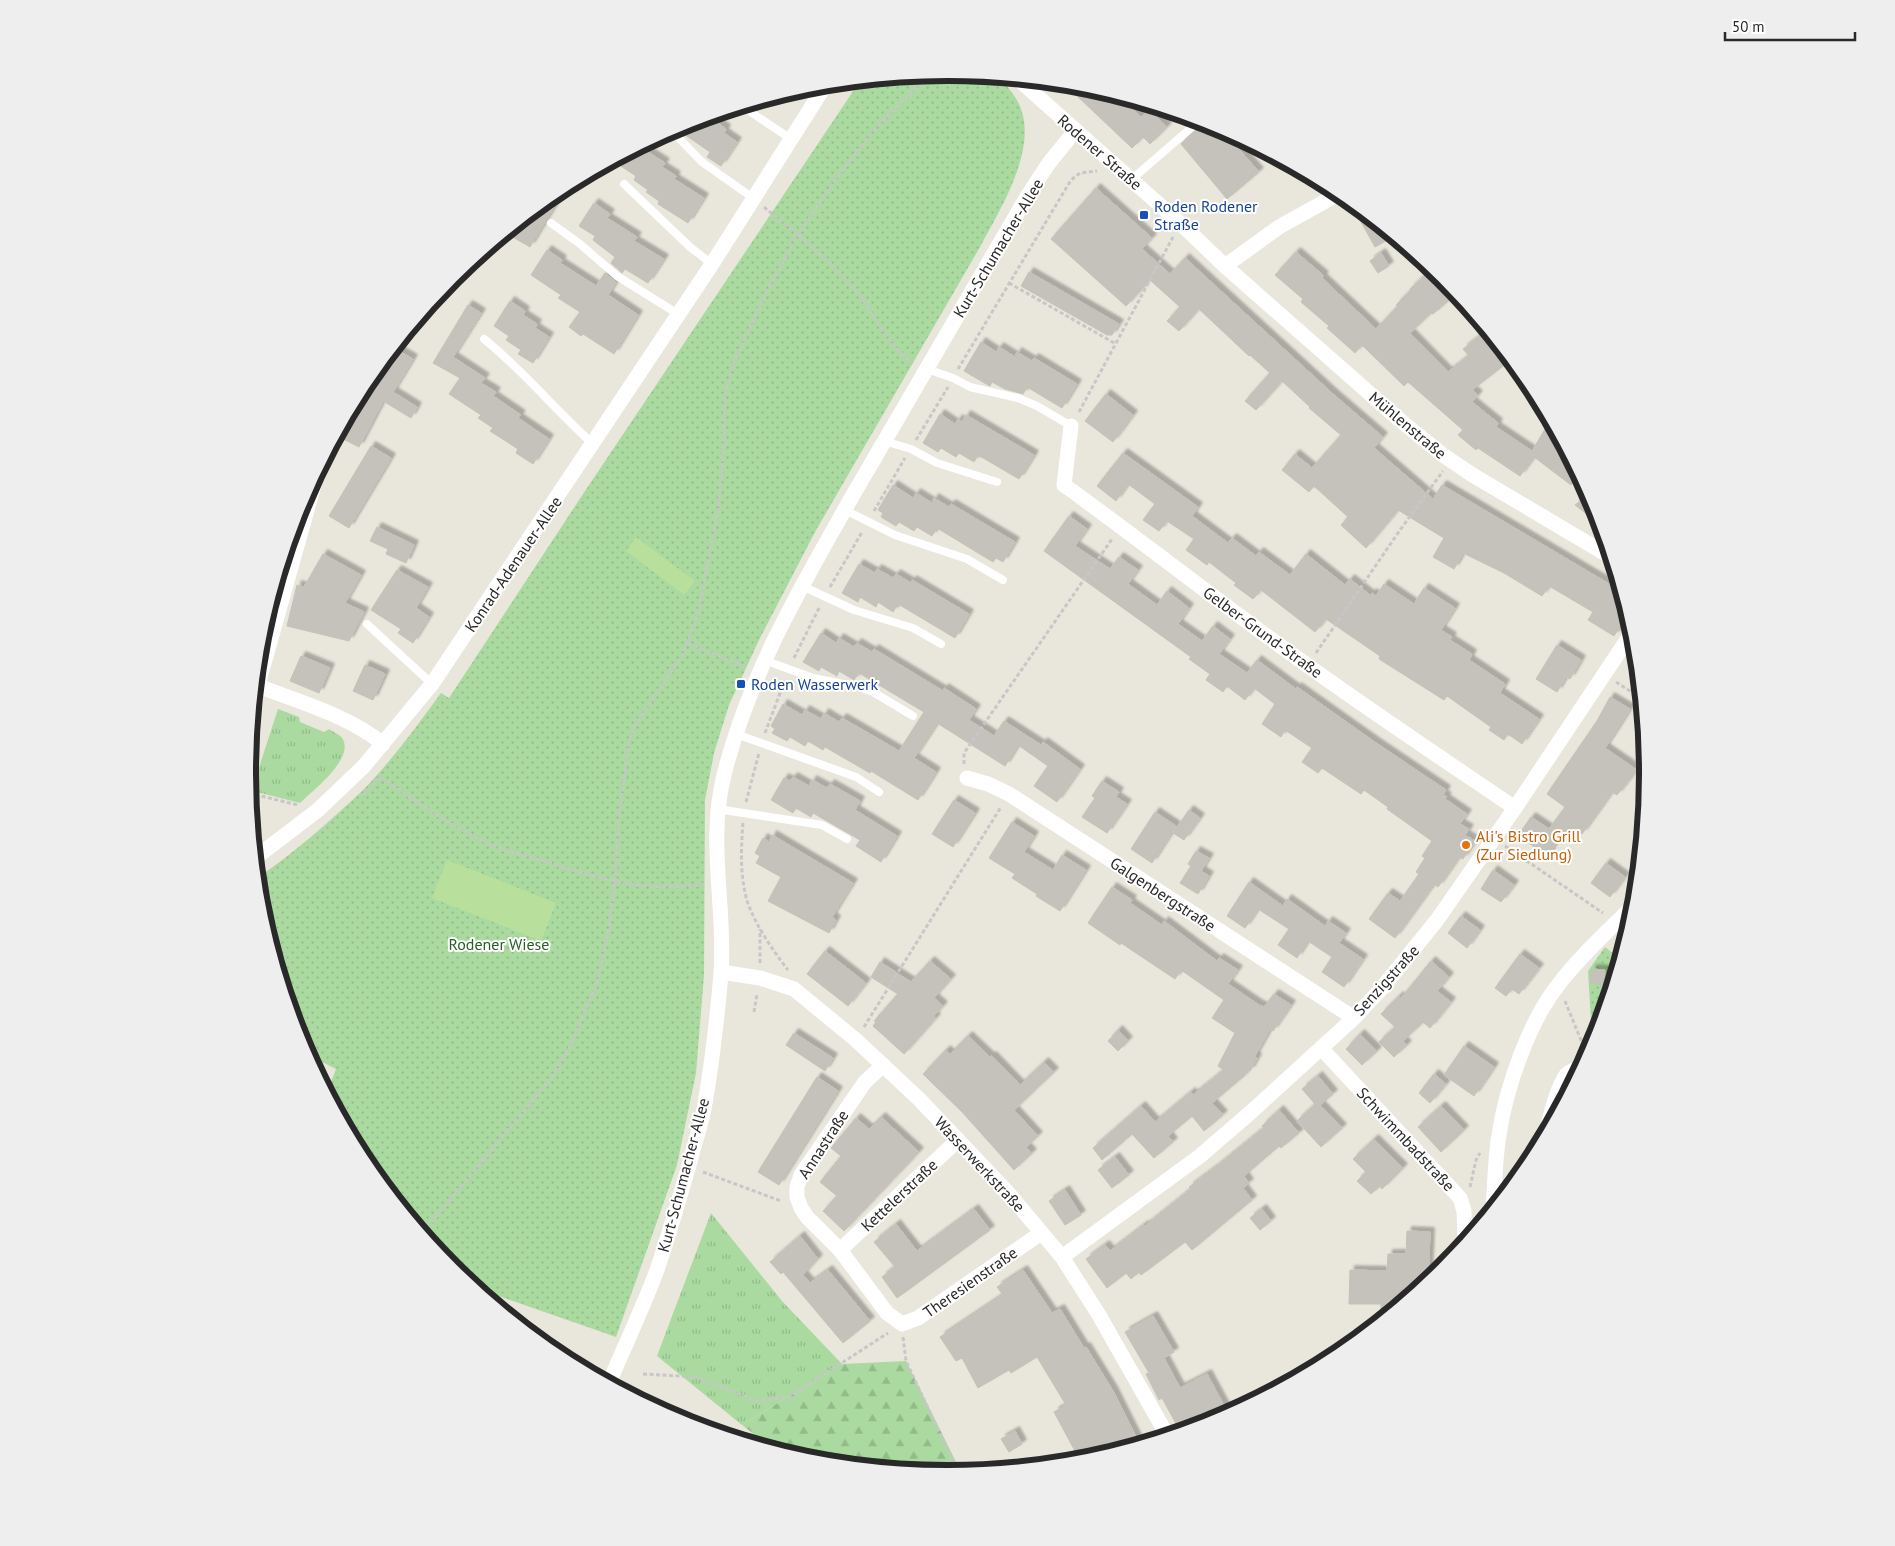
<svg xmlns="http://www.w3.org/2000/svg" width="1895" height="1546" font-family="'PT Sans',sans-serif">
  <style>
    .grass { fill: url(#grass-tufts) }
    .forest { fill: url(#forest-firs) }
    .park { fill: url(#park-dots) }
    .pitch { fill: #b8e09c }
    .building { fill: #c5c2bc; stroke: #c4c2b6; filter: url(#shadow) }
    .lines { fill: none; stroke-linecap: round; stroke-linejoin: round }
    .path { stroke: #c7c7c7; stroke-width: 3; stroke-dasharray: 4 2.5; stroke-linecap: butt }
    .service { stroke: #fff; stroke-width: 8 }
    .minor { stroke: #fff; stroke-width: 15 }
    .transit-dot { fill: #1a4fb4; stroke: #fff; stroke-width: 2 }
    .food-dot { fill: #e8710a; stroke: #fff; stroke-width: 2 }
    .labels { text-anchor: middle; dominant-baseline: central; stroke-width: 4; stroke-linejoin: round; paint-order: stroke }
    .street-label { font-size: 16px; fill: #292929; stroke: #fff }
    .transit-label { font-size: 16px; fill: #164399; stroke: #fff; text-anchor: start }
    .food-label { font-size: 16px; fill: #c56008; stroke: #fff; text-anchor: start }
    .park-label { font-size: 16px; fill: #255d22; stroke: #fff }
    .rim { fill: none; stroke: #292929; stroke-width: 6 }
  </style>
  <defs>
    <pattern id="grass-tufts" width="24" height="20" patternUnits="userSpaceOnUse" patternTransform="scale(1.25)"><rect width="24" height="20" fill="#aada9f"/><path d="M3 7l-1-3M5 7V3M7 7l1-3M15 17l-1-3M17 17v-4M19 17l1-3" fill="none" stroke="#92bb89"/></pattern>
    <pattern id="forest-firs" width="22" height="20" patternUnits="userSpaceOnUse" patternTransform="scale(1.25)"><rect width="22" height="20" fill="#aada9f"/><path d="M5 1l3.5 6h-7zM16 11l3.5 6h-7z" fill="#92bb89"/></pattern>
    <pattern id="park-dots" width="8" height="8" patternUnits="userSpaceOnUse" patternTransform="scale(1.25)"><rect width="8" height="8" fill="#aada9f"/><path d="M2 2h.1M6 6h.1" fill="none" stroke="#92bb89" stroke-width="1.8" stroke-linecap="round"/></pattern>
    <filter id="shadow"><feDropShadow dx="4.5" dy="-4.5" stdDeviation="1" flood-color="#0004"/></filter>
  </defs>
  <rect width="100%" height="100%" fill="#e9e6dc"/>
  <g class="grass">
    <path d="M 278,709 L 299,717 L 300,722 L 324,732 L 329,729 C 333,732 339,734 342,738 C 356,758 312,791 300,803 L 257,792 L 252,789 Z"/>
    <polygon points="711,1213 782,1301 842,1364 742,1425 657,1356"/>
  </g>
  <polygon class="forest" points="906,1361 961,1472 947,1473 811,1460 772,1448 742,1425 842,1364"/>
  <g class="park">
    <path d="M 947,73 C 958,74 989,74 997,78 C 1005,82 1010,90 1015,97 C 1044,141 1001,207 980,247 L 815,532 L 759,640 L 729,705 L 714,753 L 705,800 L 704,975 L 696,1073 L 677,1165 L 616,1337 L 476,1288 L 452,1268 L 365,1162 L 327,1092 L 336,1069 L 308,1055 L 300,1041 L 260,909 L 257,878 C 294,853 328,823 361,792 C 391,762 416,727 441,693 L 449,698 L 583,494 L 860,81 Z"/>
    <polygon points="1605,947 1620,959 1601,1021 1591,1021 1588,971"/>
  </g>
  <g class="pitch">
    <polygon points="636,537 695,581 684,595 626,551"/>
    <polygon points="447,860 556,903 541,941 432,898"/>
  </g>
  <g class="building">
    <polygon points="1082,86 1119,97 1141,117 1149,110 1167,127 1150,144 1143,137 1132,148 1075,94"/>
    <polygon points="709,117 726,129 724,133 737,142 721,166 707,157 710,152 681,132 686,124"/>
    <polygon points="1204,122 1216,126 1234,136 1230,139 1259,172 1227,199 1181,144"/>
    <polygon points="640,147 665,163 662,167 676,176 674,179 704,198 688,223 658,204 659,201 646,192 648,190 634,180 636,176 613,161"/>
    <polygon points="566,187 530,247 509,235 513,228 559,190"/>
    <polygon points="1096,188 1152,238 1142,249 1170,274 1185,258 1333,394 1383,437 1374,448 1433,499 1442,485 1621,591 1628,614 1614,636 1588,620 1593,612 1549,586 1542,596 1504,573 1463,553 1454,569 1433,557 1444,538 1398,510 1366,548 1341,525 1348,517 1314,486 1309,492 1282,470 1295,454 1312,468 1341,435 1309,408 1310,407 1282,381 1256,410 1245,401 1270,373 1250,355 1249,356 1199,309 1179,331 1167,321 1180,307 1150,280 1126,306 1051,239"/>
    <polygon points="594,203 610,214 607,218 637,237 634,241 664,259 648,283 625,269 622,273 620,271 611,263 615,257 593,240 595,236 579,226"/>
    <polygon points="1352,203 1386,231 1393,237 1375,247 1351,204"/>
    <polygon points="547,250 562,260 560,263 596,286 605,273 616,282 608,295 638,315 614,354 583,334 581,336 569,327 580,312 558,298 561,295 531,275"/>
    <polygon points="1296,252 1324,276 1322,278 1376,329 1398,306 1396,305 1411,290 1410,289 1432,269 1455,295 1433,314 1431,313 1410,333 1448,372 1469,356 1463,349 1480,336 1503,366 1472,390 1478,395 1472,402 1498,423 1496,427 1532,451 1550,421 1578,475 1571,485 1534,457 1520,476 1478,448 1476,450 1458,435 1463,430 1408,382 1404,386 1362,345 1355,353 1327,328 1329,326 1301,302 1303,299 1275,275"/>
    <polygon points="1381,253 1389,266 1378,273 1370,261"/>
    <polygon points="1029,272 1119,324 1112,335 1107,335 1021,286"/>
    <polygon points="510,301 525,311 523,315 537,324 535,328 549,337 533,363 518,354 521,350 506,340 509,336 494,326"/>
    <polygon points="468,305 481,313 453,357 485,378 481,383 496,392 493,396 521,415 518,418 549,439 533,464 516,453 518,449 490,431 493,428 478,418 481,415 449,394 460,378 433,363"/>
    <polygon points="981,342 996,352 999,347 1015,357 1017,352 1032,361 1034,358 1077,384 1062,408 1027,387 1023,394 1005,389 992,382 990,386 988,385 964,371"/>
    <polygon points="394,348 413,359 393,392 417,407 411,418 383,401 359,447 337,436 365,384"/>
    <polygon points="1106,394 1133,415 1113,442 1085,421"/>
    <polygon points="940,414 955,424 958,419 962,422 966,415 1034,455 1019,479 978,455 974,462 959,453 956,457 941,448 938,452 923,443"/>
    <polygon points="371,446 391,458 349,528 329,516"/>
    <polygon points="1123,453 1198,507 1192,516 1228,543 1232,538 1256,556 1259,552 1290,575 1306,554 1345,585 1350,579 1370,595 1372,593 1376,596 1384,584 1414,604 1424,588 1455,608 1441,630 1452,637 1450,640 1472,654 1469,660 1505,684 1500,693 1539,719 1522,744 1508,734 1504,740 1489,730 1491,727 1447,696 1444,700 1379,659 1380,656 1326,619 1315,632 1261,590 1253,599 1234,585 1236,583 1209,562 1207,565 1186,550 1194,539 1167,521 1159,531 1143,520 1155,504 1128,484 1116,501 1097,486"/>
    <polygon points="893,485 913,498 916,493 932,503 934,498 949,507 951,504 1015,542 1003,562 996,558 993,562 937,528 932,536 917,527 914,531 899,522 896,526 881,517 883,513 878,510"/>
    <polygon points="1589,495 1595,506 1588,515 1575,505"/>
    <polygon points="1069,516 1087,529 1075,546 1110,569 1119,557 1138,570 1128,584 1157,605 1167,591 1189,608 1178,624 1202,641 1213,626 1230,639 1219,654 1247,673 1257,660 1296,689 1297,687 1376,743 1446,790 1443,795 1447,797 1445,799 1467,814 1460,824 1469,829 1465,835 1475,841 1463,859 1459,857 1438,887 1434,884 1395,938 1369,919 1388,893 1400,901 1419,874 1416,872 1425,858 1422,856 1432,841 1387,809 1388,807 1364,790 1361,794 1322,768 1318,773 1302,762 1312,748 1285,730 1281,737 1262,724 1275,704 1254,688 1245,700 1227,686 1223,692 1206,680 1210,674 1189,659 1191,657 1044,551"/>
    <polygon points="377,527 414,545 406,563 386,554 388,549 370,541"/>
    <polygon points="323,554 361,575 345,603 364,612 349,641 287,626 297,585 304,587"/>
    <polygon points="859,564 875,573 877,569 893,578 896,574 911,583 912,580 969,614 955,638 898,604 893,612 878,602 876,607 860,597 858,602 842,593"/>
    <polygon points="397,570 428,587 416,608 429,617 413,643 398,633 401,629 371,610"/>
    <polygon points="821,633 836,643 839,638 854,647 857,643 872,652 874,649 943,691 944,688 976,709 969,720 994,736 1004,721 1041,745 1043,742 1080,769 1057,802 1034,786 1048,766 1018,745 1005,766 937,723 914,758 936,772 918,800 871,771 870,773 825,747 823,750 808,741 805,746 790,737 787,741 772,733 775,729 771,726 783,704 802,715 805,710 821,719 824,713 839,722 842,718 899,751 924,712 859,673 854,680 839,671 837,676 821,667 819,671 803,662"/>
    <polygon points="1557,645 1581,660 1570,679 1566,677 1557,692 1536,679"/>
    <polygon points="301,656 330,668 319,693 290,681"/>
    <polygon points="365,665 385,674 373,700 353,691"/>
    <polygon points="1610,697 1630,709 1605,748 1637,770 1617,795 1612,792 1582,834 1575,829 1569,836 1563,831 1548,856 1518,836 1531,817 1549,829 1565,807 1547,794 1597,721"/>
    <polygon points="793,777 809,786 812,780 827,788 830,784 860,801 855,810 897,836 881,862 856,846 860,840 813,813 811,817 796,808 793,813 771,800 784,778 790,781"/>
    <polygon points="1102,781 1119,792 1116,797 1127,804 1107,833 1082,817 1095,798 1092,796"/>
    <polygon points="954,800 975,813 953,847 932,834"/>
    <polygon points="1189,810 1200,818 1184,840 1173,833"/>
    <polygon points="1155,812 1176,826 1152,863 1131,849"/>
    <polygon points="1012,822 1034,836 1024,852 1053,870 1062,855 1086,870 1060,911 1036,896 1037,894 1012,878 1015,874 989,858"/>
    <polygon points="772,835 853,883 832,917 836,920 829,933 768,901 781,877 756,863 760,856 755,853 763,838 769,842"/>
    <polygon points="1196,851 1209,858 1201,871 1209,876 1198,894 1180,883 1191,866 1188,864"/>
    <polygon points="1606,863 1625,877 1610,897 1591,883"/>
    <polygon points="1493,870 1514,885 1501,902 1481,889"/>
    <polygon points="1249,882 1283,906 1287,899 1325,926 1328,921 1346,933 1339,943 1363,959 1344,987 1322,972 1332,957 1308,941 1297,958 1278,945 1289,929 1258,909 1245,928 1227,916"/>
    <polygon points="1112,887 1132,900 1130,903 1162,925 1164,921 1217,961 1219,958 1238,970 1228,984 1259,1005 1264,1007 1274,994 1291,1005 1273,1031 1270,1029 1255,1056 1257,1058 1250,1071 1248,1070 1244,1076 1212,1103 1223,1115 1204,1131 1192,1116 1168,1136 1173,1142 1154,1158 1132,1134 1102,1160 1093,1148 1141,1106 1155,1122 1191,1092 1193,1095 1224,1070 1218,1066 1235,1033 1212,1018 1224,1000 1181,970 1175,979 1121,943 1120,945 1088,923"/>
    <polygon points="1461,916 1480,930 1467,948 1448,933"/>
    <polygon points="825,951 866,983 848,1006 807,974"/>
    <polygon points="1520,954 1539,968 1519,994 1512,989 1506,996 1495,988"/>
    <polygon points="930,961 951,979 934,998 943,1006 934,1016 936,1018 904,1054 873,1026 876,1022 874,1021 898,994 871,977 880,962 911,982"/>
    <polygon points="1431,961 1449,977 1437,991 1451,1002 1430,1028 1423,1022 1403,1041 1407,1045 1394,1057 1379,1042 1395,1027 1381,1014 1399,996 1401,998"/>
    <polygon points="1592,969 1605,970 1604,985 1590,983"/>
    <polygon points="1118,1030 1128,1041 1118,1051 1108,1041"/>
    <polygon points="794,1033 833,1058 825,1071 786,1045"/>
    <polygon points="1360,1034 1377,1051 1362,1065 1346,1049"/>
    <polygon points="968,1036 990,1057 992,1056 1020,1085 1044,1062 1054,1072 1014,1110 1038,1136 1026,1147 1032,1153 1014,1170 963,1113 923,1074 946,1050 950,1054"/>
    <polygon points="1464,1046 1494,1067 1474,1096 1444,1075"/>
    <polygon points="1434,1074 1446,1084 1430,1103 1419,1093"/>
    <polygon points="1318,1076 1333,1094 1320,1105 1342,1128 1321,1147 1297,1121 1315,1104 1302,1089"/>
    <polygon points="817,1077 838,1091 779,1185 758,1172"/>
    <polygon points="1441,1106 1464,1130 1441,1152 1418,1127"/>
    <polygon points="1279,1110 1299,1133 1281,1148 1279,1146 1244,1176 1249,1183 1243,1188 1252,1200 1192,1250 1185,1242 1141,1275 1139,1272 1131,1279 1126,1273 1107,1288 1086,1259 1105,1245 1110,1251 1144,1225 1145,1226 1191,1189 1189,1187 1216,1167 1264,1128 1262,1126"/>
    <polygon points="881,1117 919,1152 844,1231 823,1211 837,1196 820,1182 841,1156 831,1148 856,1118 869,1129"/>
    <polygon points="1374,1139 1403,1168 1382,1189 1380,1186 1371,1194 1357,1181 1366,1172 1353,1159"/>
    <polygon points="1115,1157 1129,1175 1112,1188 1098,1170"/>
    <polygon points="1065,1190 1081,1215 1065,1225 1049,1201"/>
    <polygon points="974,1209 990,1230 897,1298 882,1277 895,1267 874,1242 896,1224 917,1251"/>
    <polygon points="1262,1209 1271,1221 1260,1230 1250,1218"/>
    <polygon points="1407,1231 1430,1232 1428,1280 1381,1319 1381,1304 1349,1304 1350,1270 1387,1271 1388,1254 1406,1254"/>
    <polygon points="800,1236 818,1259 803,1275 810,1283 828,1270 870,1321 843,1343 783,1272 781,1274 770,1262"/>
    <polygon points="1023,1270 1052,1313 1060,1309 1084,1348 1086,1347 1113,1391 1139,1443 1088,1459 1083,1449 1076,1453 1054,1412 1066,1405 1037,1357 1011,1373 1009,1370 978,1388 962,1358 956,1361 940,1337 1003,1295 997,1287"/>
    <polygon points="1153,1316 1174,1352 1164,1358 1180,1388 1207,1374 1228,1413 1215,1420 1180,1431 1162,1398 1159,1400 1146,1374 1149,1373 1125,1332"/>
    <polygon points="1015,1431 1022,1444 1009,1452 1001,1439"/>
  </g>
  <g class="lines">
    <g class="path">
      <path d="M 764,207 C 795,233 827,257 853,287 C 872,310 888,347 913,362"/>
      <polyline points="1009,283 1116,344"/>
      <polyline points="958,369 1071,180 1080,173 1097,171"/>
      <polyline points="1079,412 1173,237"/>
      <polyline points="916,440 948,387"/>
      <polyline points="874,511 905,458"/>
      <polyline points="830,587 862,532"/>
      <polyline points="688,643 745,667"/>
      <polyline points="1316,653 1400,530 1443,471"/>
      <polyline points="794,658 820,606"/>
      <polyline points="1616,682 1641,698"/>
      <polyline points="765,733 785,680"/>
      <polyline points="964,764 964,753 1112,539"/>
      <polyline points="249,793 298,805"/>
      <path d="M 363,795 L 380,777 C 414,799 447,824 483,841 C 501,850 521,855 540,860 C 594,877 646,894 704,884"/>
      <polyline points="746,802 759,753"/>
      <path d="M 743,823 C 741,848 740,872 746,897 C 752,920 773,951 788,970"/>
      <polyline points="1505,846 1603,913"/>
      <polyline points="760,963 760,929"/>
      <polyline points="1565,1001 1587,1055"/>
      <polyline points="754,1012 757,994"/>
      <polyline points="864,1027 1001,807"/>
      <polyline points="703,1172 781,1201"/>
      <polyline points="1470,1187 1476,1160 1480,1153"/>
      <polyline points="423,1232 553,1076 570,1047 598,980 608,933 615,882 619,819 629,742 635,726 683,654 698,615 718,511 723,461 725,396 733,365 766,293 798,235 841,172 879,125 912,92 939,73"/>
      <polyline points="903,1337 906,1361 958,1472"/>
      <polyline points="643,1374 696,1377 757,1401 789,1397 888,1333"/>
    </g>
    <g class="service">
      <polyline points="743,107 791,139"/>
      <polyline points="671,130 702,162 753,198"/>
      <polyline points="1131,180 1199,121"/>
      <polyline points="624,184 690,247 712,264"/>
      <polyline points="551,223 580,244 617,276 678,314"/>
      <path d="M 484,339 C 523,370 555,410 593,444"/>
      <polyline points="927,369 953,378 970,387 1018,398 1037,406 1071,426"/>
      <polyline points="884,441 911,449 937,463 997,482"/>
      <polyline points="845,510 895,535 967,559 1003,580"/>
      <polyline points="802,586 854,610 913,628 941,644"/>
      <polyline points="367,624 432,684"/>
      <polyline points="764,660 813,678 859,687 873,692 913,716"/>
      <polyline points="736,734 856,777 879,792"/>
      <polyline points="717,809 822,825 847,839"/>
      <path d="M 1541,1141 C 1545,1121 1552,1088 1564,1072 C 1568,1068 1576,1065 1582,1065"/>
    </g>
    <g class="minor">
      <polyline points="1018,79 1180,223 1225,266 1401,421 1443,455 1471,474 1611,557"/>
      <polyline points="1225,266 1279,227 1340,193"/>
      <path d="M 1071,426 L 1064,485 C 1132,534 1197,585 1264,634 C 1346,695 1431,751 1515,808"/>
      <path d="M 258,686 C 300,702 349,716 383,744"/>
      <polyline points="254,699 318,471"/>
      <polyline points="967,778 988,784 1009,794 1354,1018"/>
      <polyline points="255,858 318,810 364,766 432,684 712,264 826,84"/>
      <polyline points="721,972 760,978 794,989 856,1040 920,1100 1009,1194 1062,1257 1099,1315 1167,1435"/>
      <polyline points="1321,1048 1460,1198 1464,1211 1465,1241"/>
      <polyline points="883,1065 865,1082 801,1175 797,1187 797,1197 801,1208 807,1217 840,1250 887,1313 902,1324 918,1318 1041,1233"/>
      <path d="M 1493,1207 C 1495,1183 1495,1159 1499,1135 C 1506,1088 1529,1021 1559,984 C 1581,955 1609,930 1635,904"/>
      <polyline points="840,1250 958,1140"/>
      <polyline points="1062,1257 1200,1156 1251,1112 1354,1018 1382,988 1437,920 1515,808 1633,631"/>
      <path d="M 609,1383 C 625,1345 643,1308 657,1270 C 669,1235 679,1200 689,1165 C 694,1146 700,1128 704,1109 C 712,1065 717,1019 721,974 C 726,908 707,842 724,775 C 750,672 801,587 853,495 C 911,395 970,295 1028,195 L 1049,163 L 1075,131"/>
    </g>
  </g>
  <g class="transit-dot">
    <rect x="1139" y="210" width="10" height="10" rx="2.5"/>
    <rect x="736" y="679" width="10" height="10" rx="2.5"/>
  </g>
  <circle class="food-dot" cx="1466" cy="845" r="5"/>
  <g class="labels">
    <g class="street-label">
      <text transform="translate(1100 152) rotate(41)">Rodener Straße</text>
      <text transform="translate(998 248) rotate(-59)">Kurt-Schumacher-Allee</text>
      <text transform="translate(1408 425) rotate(40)">Mühlenstraße</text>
      <text transform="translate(513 564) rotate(-56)">Konrad-Adenauer-Allee</text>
      <text transform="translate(1263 632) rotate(36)">Gelber-Grund-Straße</text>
      <text transform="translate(1163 894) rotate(33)">Galgenbergstraße</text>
      <text transform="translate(1386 980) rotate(-48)">Senzigstraße</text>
      <text transform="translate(1406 1139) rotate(47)">Schwimmbadstraße</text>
      <text transform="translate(823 1144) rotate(-57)">Annastraße</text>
      <text transform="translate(980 1164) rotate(47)">Wasserwerkstraße</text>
      <text transform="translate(683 1175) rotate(-75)">Kurt-Schumacher-Allee</text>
      <text transform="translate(899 1195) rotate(-43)">Kettelerstraße</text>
      <text transform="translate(970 1282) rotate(-35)">Theresienstraße</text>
    </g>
    <g class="transit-label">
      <text x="1154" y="206">Roden Rodener<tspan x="1154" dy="18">Straße</tspan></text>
      <text x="751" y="684">Roden Wasserwerk</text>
    </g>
    <g class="food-label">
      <text x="1476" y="836">Ali's Bistro Grill<tspan x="1476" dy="18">(Zur Siedlung)</tspan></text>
    </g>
    <g class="park-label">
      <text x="499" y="944">Rodener Wiese</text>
    </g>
  </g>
  <path d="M0 0H1895V1546H0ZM947 81H948A691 691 0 0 1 1639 772V774A691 691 0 0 1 948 1465H947A691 691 0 0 1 256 774V772A691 691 0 0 1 947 81Z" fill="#eee" fill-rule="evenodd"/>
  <path class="rim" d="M947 81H948A691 691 0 0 1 1639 772V774A691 691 0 0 1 948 1465H947A691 691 0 0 1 256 774V772A691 691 0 0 1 947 81Z"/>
  <path d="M1725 32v8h130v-8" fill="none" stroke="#292929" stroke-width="2.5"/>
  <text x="1732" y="32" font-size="15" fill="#292929" stroke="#ffffff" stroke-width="4" paint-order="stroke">50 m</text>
</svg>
